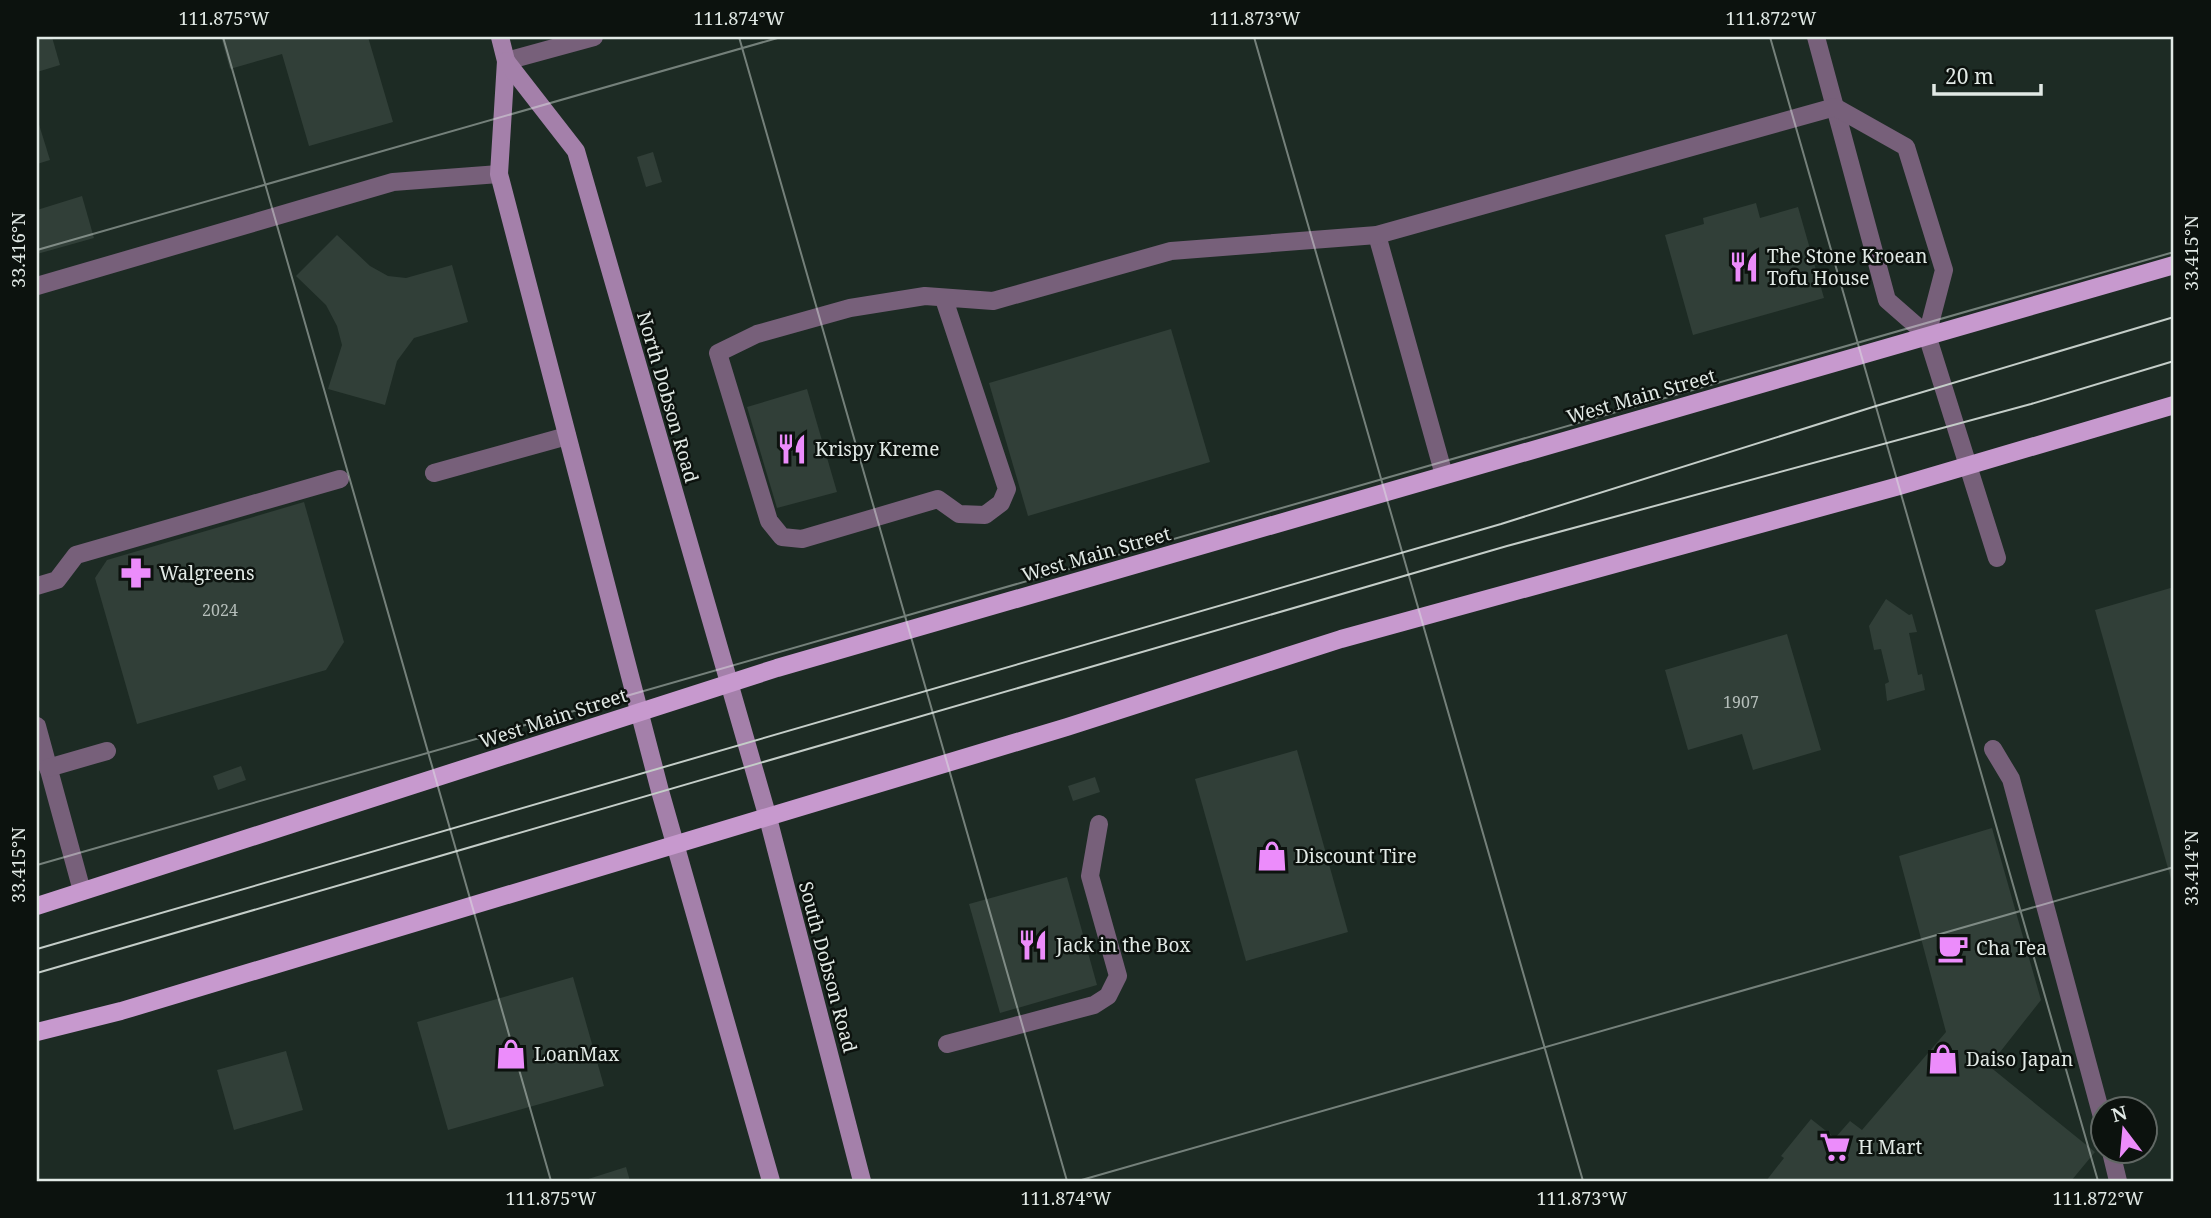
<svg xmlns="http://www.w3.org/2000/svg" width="2211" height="1218" font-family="'Noto Serif',serif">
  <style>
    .building { fill: #313f38 }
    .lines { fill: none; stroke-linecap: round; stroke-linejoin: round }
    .service { stroke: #77607a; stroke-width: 18 }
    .secondary { stroke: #a480aa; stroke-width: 18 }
    .primary { stroke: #c799ce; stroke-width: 18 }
    .tram { stroke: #c4cdc8; stroke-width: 2 }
    .ticks { fill: none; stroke: #e1e9e5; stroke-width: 2; stroke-opacity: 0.45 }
    .labels { text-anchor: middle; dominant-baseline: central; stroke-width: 5; stroke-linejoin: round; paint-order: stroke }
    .number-label { font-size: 16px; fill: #b5beba }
    .poi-label { font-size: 19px; fill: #e1e9e5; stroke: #0c120e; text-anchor: start }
    .street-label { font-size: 19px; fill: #e1e9e5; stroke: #0c120e }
    .neatline { fill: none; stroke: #e1e9e5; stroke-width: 2.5 }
    .ticks-label { font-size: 18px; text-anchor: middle; fill: #e1e9e5 }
  </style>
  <rect width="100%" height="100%" fill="#1d2b24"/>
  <g class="building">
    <polygon points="37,37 52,37 60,65 37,72"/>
    <polygon points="221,37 368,37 393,122 309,146 282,54 230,69"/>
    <polygon points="37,118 50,160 37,164"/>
    <polygon points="653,152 662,182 646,187 637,157"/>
    <polygon points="82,196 94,238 37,254 37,210"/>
    <polygon points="1756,203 1760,218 1798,207 1824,298 1693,335 1665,235 1704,224 1703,218"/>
    <polygon points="337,235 370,266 388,276 406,278 452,265 468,322 414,338 397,361 385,405 328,389 342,345 337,326 326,305 296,276"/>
    <polygon points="1171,329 1210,462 1028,516 989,383"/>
    <polygon points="807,389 837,492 777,508 747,407"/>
    <polygon points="304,502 344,642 326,670 137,724 95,578 107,560"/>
    <polygon points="2174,587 2174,886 2173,886 2095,610"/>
    <polygon points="1886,599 1909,615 1912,614 1917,632 1909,633 1918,675 1922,674 1925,690 1887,701 1885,684 1889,682 1881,649 1874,650 1869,626"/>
    <polygon points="1787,634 1821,750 1753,770 1742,734 1688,750 1665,670"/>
    <polygon points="1297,750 1348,932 1246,961 1195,779"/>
    <polygon points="241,766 246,780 218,790 213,776"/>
    <polygon points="1095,777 1100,792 1073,801 1068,786"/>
    <polygon points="1992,828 2041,1000 1989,1066 2095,1152 2071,1181 1766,1181 1784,1158 1781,1156 1811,1119 1835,1138 1850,1121 1862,1130 1946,1032 1899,856"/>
    <polygon points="1067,877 1097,985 1000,1013 969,904"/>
    <polygon points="573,977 604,1086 448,1130 417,1022"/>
    <polygon points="286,1051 303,1110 234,1130 217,1070"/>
    <polygon points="626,1167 630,1181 582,1181"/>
  </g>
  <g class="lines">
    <g class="service">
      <polyline points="1816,37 1887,300 1927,335 1997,558"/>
      <polyline points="506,61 594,37"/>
      <polyline points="1377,235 1444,475"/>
      <polyline points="37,286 393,182 499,174"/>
      <polyline points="944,299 1007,489 1001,503 985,515 959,514 938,499 802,539 782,537 769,521 718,353 757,334 850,308 925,296 993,301 1171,251 1377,235 1835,107 1906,147 1944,270 1927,335"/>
      <polyline points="434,473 567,436"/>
      <polyline points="37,586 57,580 76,555 340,479"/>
      <polyline points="37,726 82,891"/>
      <polyline points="1993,749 2011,779 2102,1117"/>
      <polyline points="48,768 107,751"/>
      <polyline points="947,1044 1094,1005 1108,996 1118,976 1090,876 1099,824"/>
      <polyline points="2111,1152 2118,1181"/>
    </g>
    <g class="secondary">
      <polyline points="500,37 506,61 499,174 660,791 771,1181"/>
      <polyline points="506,61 576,151 768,818 862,1181"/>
    </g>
    <g class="primary">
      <polyline points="37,906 777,668 2174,265"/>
      <polyline points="37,1032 121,1011 1067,727 1341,639 1899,486 2174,405"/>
    </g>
    <g class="tram">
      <polyline points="37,949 1501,524 1876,406 2174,317"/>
      <polyline points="37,973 1507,546 2031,404 2174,361"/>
    </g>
  </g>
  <path class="ticks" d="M 223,37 L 551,1181M 739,37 L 1067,1181M 1254,37 L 1583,1181M 1770,37 L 2098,1181M 37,250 L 781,37M 37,865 L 2174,252M 1078,1181 L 2174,867"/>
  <defs>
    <g id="restaurant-bare" transform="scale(2.415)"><path d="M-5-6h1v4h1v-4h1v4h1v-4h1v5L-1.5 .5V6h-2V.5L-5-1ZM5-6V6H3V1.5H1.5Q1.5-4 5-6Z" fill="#ec8cfb" stroke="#0c120e" stroke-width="2.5" paint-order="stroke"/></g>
    <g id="pharmacy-bare" transform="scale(2.415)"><path d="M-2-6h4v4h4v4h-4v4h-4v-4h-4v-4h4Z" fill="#ec8cfb" stroke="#0c120e" stroke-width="2.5" paint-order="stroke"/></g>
    <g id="shop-bare" transform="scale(2.415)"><path d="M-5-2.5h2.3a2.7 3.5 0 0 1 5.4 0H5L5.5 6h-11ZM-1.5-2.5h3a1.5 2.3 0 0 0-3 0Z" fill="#ec8cfb" stroke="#0c120e" stroke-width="2.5" paint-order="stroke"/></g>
    <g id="cafe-bare" transform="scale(2.415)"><path d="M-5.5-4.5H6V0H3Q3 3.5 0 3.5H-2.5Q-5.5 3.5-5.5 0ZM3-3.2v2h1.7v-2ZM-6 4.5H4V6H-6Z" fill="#ec8cfb" stroke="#0c120e" stroke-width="2.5" paint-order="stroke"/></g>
    <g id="supermarket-bare" transform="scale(2.415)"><path d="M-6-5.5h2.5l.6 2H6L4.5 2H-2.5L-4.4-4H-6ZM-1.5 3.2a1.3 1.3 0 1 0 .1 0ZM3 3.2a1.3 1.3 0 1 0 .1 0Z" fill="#ec8cfb" stroke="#0c120e" stroke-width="2.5" paint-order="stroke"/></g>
  </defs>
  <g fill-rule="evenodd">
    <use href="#restaurant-bare" x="1744" y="267"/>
    <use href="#restaurant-bare" x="792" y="449"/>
    <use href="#pharmacy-bare" x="136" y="573"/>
    <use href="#shop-bare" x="1272" y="856"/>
    <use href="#restaurant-bare" x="1033" y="945"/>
    <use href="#cafe-bare" x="1953" y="948"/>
    <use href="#shop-bare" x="511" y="1054"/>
    <use href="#shop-bare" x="1943" y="1059"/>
    <use href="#supermarket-bare" x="1835" y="1147"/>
  </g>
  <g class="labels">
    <g class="number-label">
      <text x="220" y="610">2024</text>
      <text x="1741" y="702">1907</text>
    </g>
    <g class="poi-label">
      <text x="1767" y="256">The Stone Kroean<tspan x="1767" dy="22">Tofu House</tspan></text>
      <text x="815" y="449">Krispy Kreme</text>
      <text x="159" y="573">Walgreens</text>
      <text x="1295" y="856">Discount Tire</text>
      <text x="1056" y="945">Jack in the Box</text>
      <text x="1976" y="948">Cha Tea</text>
      <text x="534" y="1054">LoanMax</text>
      <text x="1966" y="1059">Daiso Japan</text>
      <text x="1858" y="1147">H Mart</text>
    </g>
    <g class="street-label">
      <text transform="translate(1641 396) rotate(-16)">West Main Street</text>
      <text transform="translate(668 397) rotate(74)">North Dobson Road</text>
      <text transform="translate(1096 554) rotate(-16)">West Main Street</text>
      <text transform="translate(553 718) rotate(-18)">West Main Street</text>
      <text transform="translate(828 967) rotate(75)">South Dobson Road</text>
    </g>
  </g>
  <rect width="2211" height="1218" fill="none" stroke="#0c120e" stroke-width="77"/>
  <g transform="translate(2124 1130) rotate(344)"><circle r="33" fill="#0c120e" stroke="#616864" stroke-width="2"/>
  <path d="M0-5L12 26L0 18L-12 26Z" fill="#ec8cfb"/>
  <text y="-10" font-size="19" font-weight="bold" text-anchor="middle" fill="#e1e9e5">N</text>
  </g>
  <path d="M1934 84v10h107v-10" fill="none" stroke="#e1e9e5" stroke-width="3.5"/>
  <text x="1945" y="84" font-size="21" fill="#e1e9e5" stroke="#0c120e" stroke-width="5" paint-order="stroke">20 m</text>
  <rect x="38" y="38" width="2134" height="1142" class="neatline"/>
  <g class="ticks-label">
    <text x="224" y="25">111.875°W</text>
    <text x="739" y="25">111.874°W</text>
    <text x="1255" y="25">111.873°W</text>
    <text x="1771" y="25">111.872°W</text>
    <text transform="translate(19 250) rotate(-90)" y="6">33.416°N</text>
    <text transform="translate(2192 253) rotate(-90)" y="6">33.415°N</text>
    <text transform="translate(19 865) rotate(-90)" y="6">33.415°N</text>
    <text transform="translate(2192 868) rotate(-90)" y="6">33.414°N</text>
    <text x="551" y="1205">111.875°W</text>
    <text x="1066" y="1205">111.874°W</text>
    <text x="1582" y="1205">111.873°W</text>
    <text x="2098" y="1205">111.872°W</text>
  </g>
</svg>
